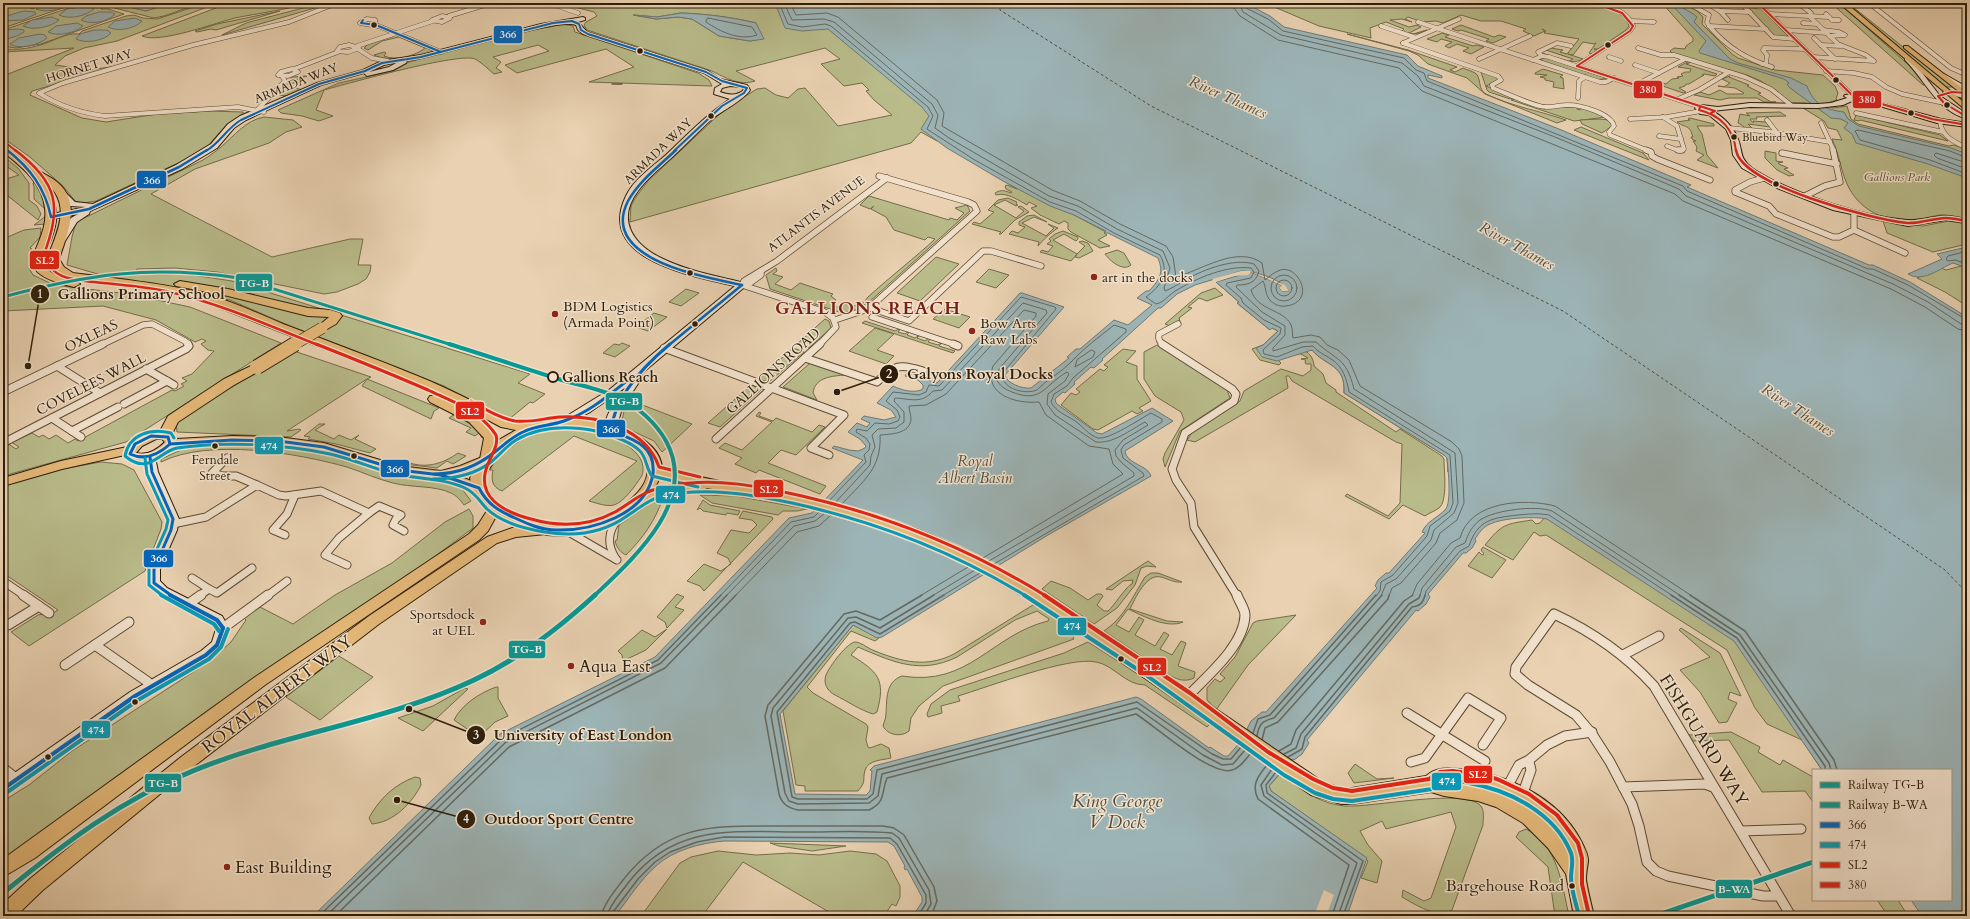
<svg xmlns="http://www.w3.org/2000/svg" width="1970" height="919" font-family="Cardo,serif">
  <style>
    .green { fill: #b9bb8a; stroke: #746c4a; fill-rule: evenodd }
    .water { fill: #9cb4b6; stroke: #707871; fill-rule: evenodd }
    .pier { fill: #e9d1b1 }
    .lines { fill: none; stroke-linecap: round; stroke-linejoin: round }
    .shore-far1 { stroke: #656960; stroke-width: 1 }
    .shore { stroke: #656960; stroke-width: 1.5 }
    .ferry { stroke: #4f4b3d; stroke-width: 1; stroke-dasharray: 3 2.5; stroke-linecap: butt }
    .street-far3-casing { stroke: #5d4b33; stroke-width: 5 }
    .street-far2-casing { stroke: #5d4b33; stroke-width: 7 }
    .street-far1-casing { stroke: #5d4b33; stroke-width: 9 }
    .street-casing { stroke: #5d4b33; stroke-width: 11 }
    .secondary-casing { stroke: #2e1e09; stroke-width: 2 }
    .primary-casing { stroke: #2e1e09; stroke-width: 2 }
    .highway-casing { stroke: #2e1e09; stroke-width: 2 }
    .street-far3 { stroke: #f1e1cc; stroke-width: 4 }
    .street-far2 { stroke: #f1e1cc; stroke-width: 5.5 }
    .street-far1 { stroke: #f1e1cc; stroke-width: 7 }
    .street { stroke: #f1e1cc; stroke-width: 9 }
    .secondary { fill: #f1e1cc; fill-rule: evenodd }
    .primary { fill: #e4b878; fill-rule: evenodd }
    .highway { fill: #e4b878; fill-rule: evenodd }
    .tram { stroke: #2e1e09; stroke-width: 1 }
    .highway-bridge-far1-casing { stroke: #2e1e09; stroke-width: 12; stroke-linecap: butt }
    .highway-bridge-casing { stroke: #2e1e09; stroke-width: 16; stroke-linecap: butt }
    .highway-bridge-far1 { stroke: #e4b878; stroke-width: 11 }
    .highway-bridge { stroke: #e4b878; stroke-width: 14 }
    .bus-1-far3-casing { stroke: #f1e1cc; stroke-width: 4 }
    .bus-1-far2-casing { stroke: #f1e1cc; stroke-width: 5 }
    .bus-1-far1-casing { stroke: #f1e1cc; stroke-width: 6 }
    .bus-1-casing { stroke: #f1e1cc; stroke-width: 7 }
    .bus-2-far1-casing { stroke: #f1e1cc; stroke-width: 6 }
    .bus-2-casing { stroke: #f1e1cc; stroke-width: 7 }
    .bus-3-far3-casing { stroke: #f1e1cc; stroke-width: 4 }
    .bus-3-far2-casing { stroke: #f1e1cc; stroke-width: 5 }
    .bus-3-far1-casing { stroke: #f1e1cc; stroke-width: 6 }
    .bus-3-casing { stroke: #f1e1cc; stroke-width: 7 }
    .bus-4-far1-casing { stroke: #f1e1cc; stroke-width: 4 }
    .bus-4-casing { stroke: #f1e1cc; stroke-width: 5 }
    .bus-1-far3 { stroke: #0065bd; stroke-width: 2 }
    .bus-1-far2 { stroke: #0065bd; stroke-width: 2.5 }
    .bus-1-far1 { stroke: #0065bd; stroke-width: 3 }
    .bus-1 { stroke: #0065bd; stroke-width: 4 }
    .bus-2-far1 { stroke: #059bba; stroke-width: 3 }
    .bus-2 { stroke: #059bba; stroke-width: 4 }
    .bus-3-far3 { stroke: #e42313; stroke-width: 2 }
    .bus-3-far2 { stroke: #e42313; stroke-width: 2.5 }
    .bus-3-far1 { stroke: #e42313; stroke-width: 3 }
    .bus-3 { stroke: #e42313; stroke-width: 4 }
    .bus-4-far1 { stroke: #dc241f; stroke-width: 2 }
    .bus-4 { stroke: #dc241f; stroke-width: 2.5 }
    .rail-1-far2-casing { stroke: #f1e1cc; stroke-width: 5.5 }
    .rail-1-far1-casing { stroke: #f1e1cc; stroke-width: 7 }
    .rail-1-casing { stroke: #f1e1cc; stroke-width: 8 }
    .rail-2-casing { stroke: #f1e1cc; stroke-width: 8 }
    .rail-1-far2 { stroke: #079994; stroke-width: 3 }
    .rail-1-far1 { stroke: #079994; stroke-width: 4 }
    .rail-1 { stroke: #079994; stroke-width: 5 }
    .rail-2 { stroke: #079994; stroke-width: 5 }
    .bus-dot { fill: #2e1e09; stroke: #f1e1cc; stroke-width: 1.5 }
    .poi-dot { fill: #8f2418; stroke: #f1e1cc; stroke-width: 1.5 }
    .stop-dot { fill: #f1e1cc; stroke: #2e1e09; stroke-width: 2 }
    .labels { text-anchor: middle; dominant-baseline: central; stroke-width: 3; stroke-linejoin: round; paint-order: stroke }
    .far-bus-label { font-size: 11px; fill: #2e1e09; stroke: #f1e1cc; text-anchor: start }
    .far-street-label { font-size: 12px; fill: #2e1e09; stroke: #f1e1cc }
    .far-park-label { font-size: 12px; font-style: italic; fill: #584d30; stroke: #f1e1cc }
    .bus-label { font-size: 13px; fill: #2e1e09; stroke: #f1e1cc }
    .poi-label { font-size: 14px; fill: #2e1e09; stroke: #f1e1cc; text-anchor: start }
    .street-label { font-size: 14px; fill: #2e1e09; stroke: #f1e1cc }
    .stop-label { font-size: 14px; font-weight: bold; fill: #2e1e09; stroke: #f1e1cc; text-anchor: start }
    .water-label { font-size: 15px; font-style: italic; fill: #4f4b3d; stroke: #f1e1cc }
    .near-bus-label { font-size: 16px; fill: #2e1e09; stroke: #f1e1cc; text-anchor: end }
    .near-poi-label { font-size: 17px; fill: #2e1e09; stroke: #f1e1cc; text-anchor: start }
    .near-street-label { font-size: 17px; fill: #2e1e09; stroke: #f1e1cc }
    .district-label { font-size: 18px; font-weight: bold; letter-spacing: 1px; fill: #7a1f14; stroke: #f1e1cc }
    .near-water-label { font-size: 18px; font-style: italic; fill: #4f4b3d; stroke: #f1e1cc }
    .leader { fill: none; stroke: #2e1e09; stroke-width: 1.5 }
    .callout-dot { fill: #2e1e09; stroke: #f1e1cc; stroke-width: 1.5 }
    .mark-label { font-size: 12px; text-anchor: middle; font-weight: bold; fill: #fff }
    .callout-label { font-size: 15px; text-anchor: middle; font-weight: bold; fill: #2e1e09; stroke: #f1e1cc; stroke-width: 3; stroke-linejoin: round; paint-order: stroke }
    .line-badge { stroke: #f1e1cc; stroke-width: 1.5 }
    .badge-label { font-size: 11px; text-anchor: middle; font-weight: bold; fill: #fff }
  </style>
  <rect width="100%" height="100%" fill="#e9d1b1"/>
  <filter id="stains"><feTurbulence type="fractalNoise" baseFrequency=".005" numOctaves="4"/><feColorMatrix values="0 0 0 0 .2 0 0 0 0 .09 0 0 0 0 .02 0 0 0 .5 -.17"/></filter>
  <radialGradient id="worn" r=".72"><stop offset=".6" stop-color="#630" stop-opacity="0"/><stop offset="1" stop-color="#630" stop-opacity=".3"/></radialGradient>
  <g class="green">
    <polygon points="40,3 24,7 31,7 30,8 32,9 44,3 78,3 3,28 3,4"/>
    <polygon points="170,3 201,3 164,16 154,18 114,8 122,5 146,11"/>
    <path d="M 206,3 L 218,3 L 117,41 L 84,48 L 65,56 L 55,65 L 77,68 L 81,71 L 118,66 L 32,91 L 30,95 L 82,118 L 106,122 L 157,114 L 211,111 L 243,112 L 243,115 L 221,131 L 206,148 L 189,158 L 96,201 L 83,203 L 75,201 L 63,186 L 30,157 L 3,138 L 3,76 L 74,48 L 3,52 L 3,49 C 16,50 28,49 40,45 C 52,42 67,32 79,34 L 82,31 L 126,16 L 134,15 L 143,18 L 157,19 Z"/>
    <path d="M 229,3 L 308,3 C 285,10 260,13 235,18 C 215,23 159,44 142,36 Z"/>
    <polygon points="322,3 332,3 222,35 246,23"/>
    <path d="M 559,3 L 874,3 L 974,118 L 937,141 L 921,132 L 911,143 L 630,222 L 631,206 L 636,197 L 648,181 L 726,108 L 757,89 L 765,88 L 776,95 L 788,98 L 798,89 L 805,88 L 838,126 L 892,115 L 874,100 L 866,91 L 869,90 L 862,83 L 844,86 L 821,64 L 840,59 L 825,48 L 736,71 L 755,81 C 739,86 726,78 712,71 L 587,30 L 584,25 L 586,22 L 597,16 L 594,12 ZM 681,13 C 706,14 731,17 756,23 L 759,39 L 750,41 L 719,36 L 692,19 L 678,17 L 656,19 L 634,15 L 657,17 Z"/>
    <path d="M 1265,3 L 1590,3 C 1603,7 1625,11 1629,26 L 1626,30 L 1598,49 L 1594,49 L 1597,50 L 1592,54 L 1589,53 L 1596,43 L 1594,44 L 1583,42 L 1573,55 L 1568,54 L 1583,59 C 1571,66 1555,57 1541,53 L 1569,61 L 1573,59 L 1546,50 L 1551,48 L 1563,50 L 1560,52 L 1567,54 L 1579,39 L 1544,33 L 1546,31 L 1542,29 L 1545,31 L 1534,36 L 1523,31 L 1526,29 L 1501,21 L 1481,21 L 1461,15 L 1443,23 L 1436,21 L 1422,22 L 1408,17 L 1405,19 L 1412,22 L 1402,19 L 1390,20 L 1409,27 L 1421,24 L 1417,25 L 1421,27 L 1409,33 L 1413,34 L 1427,30 C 1414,35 1414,35 1402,31 L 1404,29 L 1386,22 L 1370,28 L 1371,38 L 1319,26 Z"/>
    <path d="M 1662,3 C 1677,3 1692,4 1703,17 L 1702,24 L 1732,54 L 1738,58 L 1775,70 L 1823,75 L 1835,86 L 1838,93 L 1836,99 L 1837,100 L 1824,104 L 1833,108 L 1847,106 L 1851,119 L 1858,124 L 1949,146 L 1954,145 L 1967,150 L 1967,219 C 1959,218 1948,214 1940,215 C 1931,216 1922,220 1913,220 C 1886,222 1862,212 1849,188 C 1841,173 1840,156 1832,139 L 1842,140 L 1837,130 L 1828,128 L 1824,121 L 1803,108 L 1813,108 L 1806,103 L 1792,103 L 1761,81 L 1747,75 L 1673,54 L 1670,51 L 1674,48 L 1685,49 L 1686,46 L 1693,41 L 1693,38 Z"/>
    <polygon points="1831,3 1839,3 1911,67 1927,85 1923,85"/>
    <polygon points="1845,3 1848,3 1953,87 1943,87"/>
    <polygon points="81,4 102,8 101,9 108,9 124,14 41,44 16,48 3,46 3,30"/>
    <polygon points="1746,6 1760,7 1789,37 1774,36"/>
    <polygon points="280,11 216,30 211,29 197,32 195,31 217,24"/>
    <path d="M 563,24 L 573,26 L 575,32 L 698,73 L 709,80 L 712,86 L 589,82 L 634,67 L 606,49 L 517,73 L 505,65 L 549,51 L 538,45 L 493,57 L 501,62 L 496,68 L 502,72 L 494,74 C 488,69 481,62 475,59 C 460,52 346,84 324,90 L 316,110 L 333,116 L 319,121 L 302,116 L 281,113 L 278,110 L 339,83 L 393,71 L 409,62 L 533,30 Z"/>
    <polygon points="1461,25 1494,37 1499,35 1506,37 1493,43 1486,41 1489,39 1461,30 1458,31 1452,29"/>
    <polygon points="1442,33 1448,35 1451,34 1445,37 1473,46 1477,45 1484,47 1471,54 1463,51 1469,48 1457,44 1449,48 1445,46 1452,42 1441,39 1437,42 1427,39"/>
    <path d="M 1347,34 L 1408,50 L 1457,67 L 1450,70 L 1455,72 L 1463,68 C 1467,70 1472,71 1475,73 C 1482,77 1477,89 1486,94 C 1511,106 1540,111 1566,120 L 1557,123 L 1485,94 L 1467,78 L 1428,64 L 1418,55 L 1409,51 Z"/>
    <path d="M 396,35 L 434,51 L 434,52 C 421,58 387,62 374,55 L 384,52 L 386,53 L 384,56 C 395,61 416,56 425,48 L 399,37 L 382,41 L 368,50 L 364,48 L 367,45 Z"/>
    <polygon points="1544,58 1547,58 1606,78 1599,80 1540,60"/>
    <polygon points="1687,62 1692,62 1686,64 1717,74 1715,76 1704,74 1702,75 1704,75 1689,84 1686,84 1685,86 1679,88 1686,92 1683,93 1657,84 1649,84 1654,86 1651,88 1645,85 1654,80 1666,84 1672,79 1679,78 1677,77 1683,76 1681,74 1685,72 1690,72 1691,69 1678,67"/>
    <polygon points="1467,67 1497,77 1499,80 1486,86 1514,97 1510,99 1489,92 1487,90 1481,72"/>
    <polygon points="1543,69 1563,75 1560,77 1563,78 1564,89 1553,87 1554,82 1545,80 1545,78 1540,77 1547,75 1535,74 1535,73"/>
    <polygon points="307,76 293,81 295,82 289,86 302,90 286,96 279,95 292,77"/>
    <polygon points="1730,76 1729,77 1749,85 1747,86 1761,93 1758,94 1771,102 1776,102 1764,102 1757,98 1729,98 1720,100 1694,95 1700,92 1709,95 1720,90 1727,94 1743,94 1744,93 1735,88 1718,86 1724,87 1730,83 1722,79"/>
    <polygon points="1516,98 1544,109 1553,107 1577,107 1577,109 1580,110 1581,107 1607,117 1574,121 1511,100"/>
    <path d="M 1780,112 L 1786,116 L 1756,117 L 1757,119 L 1750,119 L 1752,122 L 1754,122 L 1753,121 L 1766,122 L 1770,127 L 1748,124 L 1752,128 C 1745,130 1743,125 1738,123 L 1740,114 L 1750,116 L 1746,113 Z"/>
    <polygon points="1856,115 1940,135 1948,141 1860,120 1859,121 1854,120"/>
    <path d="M 264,117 L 293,120 L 302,127 L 286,132 L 269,143 L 195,169 L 151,194 L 272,257 L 350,239 L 363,239 L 358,265 L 371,265 L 370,272 L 366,279 L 358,284 L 337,292 L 324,294 L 217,272 L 175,268 L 137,269 L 133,274 L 186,274 L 232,281 L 530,374 L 518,383 L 545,394 L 533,403 L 530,402 L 508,420 L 444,386 L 288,325 L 230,300 L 101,275 L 67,265 L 72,237 L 76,222 L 203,160 C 209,156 215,152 221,147 C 234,136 246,120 264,117 Z"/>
    <path d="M 1690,118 L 1714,124 L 1714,126 L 1697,126 L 1702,134 L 1707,155 L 1718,168 L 1697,160 L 1704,155 L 1696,151 L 1697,147 L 1693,141 L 1696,141 L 1692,139 L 1691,137 L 1693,137 C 1689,124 1687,129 1677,122 L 1690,120 L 1688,119 Z"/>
    <polygon points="1599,119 1610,120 1612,126 1602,133 1582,124 1580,120"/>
    <polygon points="1581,127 1643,153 1649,160 1574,130"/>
    <polygon points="1765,151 1776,153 1776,161 1783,162 1778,163 1779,164 1788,168 1784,169 1794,175 1789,176 1777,170 1765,158"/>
    <path d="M 958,153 L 1106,232 L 1104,233 L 1107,235 L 1098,240 L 1110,246 L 1100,248 L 1071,232 L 1068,229 L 1068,223 L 1064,221 L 1059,224 L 1040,215 L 1031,208 L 1037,206 L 1029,202 L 1027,205 C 1018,200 1007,192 996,195 L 995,193 C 1001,189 1006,191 1011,193 L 1012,192 L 1006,189 L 1005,186 L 1007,185 L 1017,189 Z"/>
    <polygon points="3,156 18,168 29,183 29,200 37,206 41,214 38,220 3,192 3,180 19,175 3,164"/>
    <path d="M 34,182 C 45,195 48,208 46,224 L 34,225 L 46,216 L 46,210 L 34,199 L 34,187 L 33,183 Z"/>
    <path d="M 869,196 L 949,220 L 950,218 L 957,220 L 964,213 L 955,208 L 967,205 L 970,211 L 869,302 L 857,309 L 842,313 L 770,289 L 766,275 L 776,268 L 777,271 L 773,274 L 783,277 L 775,284 L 791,290 L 800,283 L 833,294 L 831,296 L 836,300 L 832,305 L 840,308 L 845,304 C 860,308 861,306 868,297 C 891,276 916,257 935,239 L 928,237 L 925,240 L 894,230 L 886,217 L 871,209 L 874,206 L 870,209 L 860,205 Z"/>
    <polygon points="1008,198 1017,202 1016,204 1018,205 1016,206 1005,200 994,205 1016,218 1024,211 1018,207 1021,206 1029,212 1015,220 1001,234 999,234 1001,232 972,224 974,222 980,224 994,212 988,210 998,200"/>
    <path d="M 1034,215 L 1047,222 L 1034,217 L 1022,223 L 1046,236 L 1054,228 L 1048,224 L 1058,228 C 1049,234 1044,239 1038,246 L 1039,242 L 1009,234 L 1012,231 L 1018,233 L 1025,227 L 1019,225 L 1019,222 L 1027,216 Z"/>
    <polygon points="1883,221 1923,226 1949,221 1967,224 1967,244 1933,252 1887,233"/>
    <polygon points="41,228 40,237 30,248 32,249 29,257 31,267 29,268 33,275 54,285 129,294 190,307 281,343 126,442 3,476 3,445 7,443 16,449 19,447 11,442 32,433 39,437 43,435 49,439 56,435 68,443 75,439 78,441 172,390 175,391 184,386 181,384 187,381 182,378 192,374 214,351 208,350 201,344 206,341 202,339 195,342 156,320 103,306 3,311 3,239 24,230"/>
    <polygon points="1063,231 1078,237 1078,239 1076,241 1064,234 1053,240 1077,254 1085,246 1079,242 1082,241 1088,243 1093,251 1079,258 1075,257 1077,254 1071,261 1040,252 1042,250 1048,252 1053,246 1047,244 1051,241 1049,239 1055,234"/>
    <path d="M 1117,250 L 1124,253 L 1131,265 C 1123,272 1110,261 1105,254 Z"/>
    <polygon points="936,257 959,264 920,301 897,293"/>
    <polygon points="1961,266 1967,268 1967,306 1945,292 1917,278 1941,268 1946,270"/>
    <polygon points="989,269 1009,275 996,288 976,282"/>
    <path d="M 1216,282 L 1453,390 L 1448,472 L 1447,458 L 1444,455 L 1344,393 C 1346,364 1325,366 1312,350 L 1305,351 C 1310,353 1314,360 1314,366 L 1323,374 L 1326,383 L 1336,390 L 1336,392 L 1396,432 L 1400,429 L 1442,456 L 1444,459 C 1444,470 1448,501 1439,508 C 1435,511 1429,513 1425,516 L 1403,505 L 1389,519 L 1345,496 L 1347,494 L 1388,516 L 1400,503 L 1402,444 L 1396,442 L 1292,381 L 1289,376 L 1286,376 L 1288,388 L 1195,442 L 1187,440 L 1193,431 L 1240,401 L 1244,391 L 1281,369 L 1303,376 L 1311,370 L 1311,364 L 1306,364 L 1305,362 L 1306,360 L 1301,359 L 1308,358 L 1301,354 L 1295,354 L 1278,360 L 1281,363 L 1279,365 L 1260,360 L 1252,349 L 1263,345 L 1278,331 L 1272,328 L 1270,330 L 1237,303 L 1239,302 Z"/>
    <polygon points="1215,288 1223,295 1207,301 1199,298 1188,307 1192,308 1179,318 1180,321 1170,326 1165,324 1201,293"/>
    <polygon points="686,289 699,293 681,306 669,302"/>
    <polygon points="945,309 970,317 959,328 933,319"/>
    <polygon points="654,313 667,317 648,331 636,327"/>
    <polygon points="825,319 829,321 831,328 809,348 797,344"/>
    <polygon points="865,321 895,331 901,328 898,332 905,334 909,331 910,331 907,335 915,338 920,335 917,338 925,341 929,338 931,338 928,342 938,345 942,342 939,346 955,351 953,353 862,323"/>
    <polygon points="875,328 894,334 877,350 894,356 886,364 849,351"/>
    <polygon points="622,343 630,346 615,357 603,353 614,344 619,345"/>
    <polygon points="1157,345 1227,390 1230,398 1180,431 1165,467 1163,459 1165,453 1184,420 1181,412 1155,396 1144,379 1144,352"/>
    <polygon points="793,348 804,352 769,382 758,379"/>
    <polygon points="1123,349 1136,351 1126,362 1137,366 1137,379 1151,401 1139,408 1143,411 1137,414 1132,411 1098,430 1093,429 1061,405 1071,393 1076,395 1080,392 1076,389 1100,369 1104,371 1108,367 1104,365"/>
    <polygon points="294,351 371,377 367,379 439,408 434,411 431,419 362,386 367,379 287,431 299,429 301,430 291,437 177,432 176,423 201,405"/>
    <path d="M 810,363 L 846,375 C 832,376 815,377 813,393 L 817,400 L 783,387 Z"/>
    <polygon points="751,385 762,389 720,427 708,423"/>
    <polygon points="632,401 692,424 662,452 654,441 628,429 622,421 624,411"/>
    <polygon points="759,412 761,413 759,416 773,421 776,418 812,432 819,425 825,427 796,455 781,450 768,463 826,486 820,494 759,470 756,473 735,464 742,458 719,448 725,443 742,450 772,422 756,416"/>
    <polygon points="455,414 481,431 485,437 482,438 479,433 475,436 466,432 471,428 449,418"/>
    <polygon points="319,424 325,424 315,430 334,439 339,435 351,440 359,435 355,439 376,449 370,453 336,444 308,439 310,437 304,436"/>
    <path d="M 570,427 C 591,428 633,440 642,462 C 643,466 644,473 641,477 C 635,486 624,502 614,505 C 606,507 597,503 589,501 L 637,461 L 574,436 L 502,491 C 492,487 491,480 493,470 L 490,470 C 499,440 542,428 570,427 Z"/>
    <path d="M 218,446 L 260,446 L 320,452 L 319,453 L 397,476 L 449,483 L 462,489 L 471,501 L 464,505 C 461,501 456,495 451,493 C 434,485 412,488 393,483 C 377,479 362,472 347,467 C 297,453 209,438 161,462 L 161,459 L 185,448 Z"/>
    <path d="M 458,453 L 466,456 L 453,464 L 447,461 L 437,468 L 404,464 L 407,462 C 425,469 443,464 458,453 Z"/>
    <polygon points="101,462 122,464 134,470 162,522 161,529 145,571 29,646 11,632 38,615 43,614 47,617 58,610 3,573 3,485 62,469"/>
    <polygon points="700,495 736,496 807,509 797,511 783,511 778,515 712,503"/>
    <path d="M 663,498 C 655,521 643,538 626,555 C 620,552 617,548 615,541 L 617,540 L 619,525 L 655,500 Z"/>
    <polygon points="703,500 710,505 740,511 738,515 727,513 726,515 703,511 700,508 697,510"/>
    <polygon points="469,509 473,516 473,528 426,563 214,706 3,860 3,801 29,785 72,751 210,661 231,642 246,620 243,617 256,608 260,607 293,624 335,595 392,563 445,522"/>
    <polygon points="743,511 772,517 773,519 704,591 700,586 687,581 704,564 721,571 731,564 728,558 717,553 731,530 749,533 757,525 752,520 739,518"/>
    <path d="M 1540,517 L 1675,543 L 1822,770 L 1802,740 L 1767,724 L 1755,708 L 1727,650 L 1546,535 L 1540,536 L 1534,532 L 1513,560 L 1485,545 C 1502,524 1505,524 1532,520 L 1536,524 L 1540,523 L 1544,518 Z"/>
    <polygon points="1483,547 1506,560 1492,578 1468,566 1479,552 1482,555 1484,554 1481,550"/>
    <path d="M 1148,561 L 1156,567 L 1147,566 L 1141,568 L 1135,585 L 1117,608 L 1094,624 L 1042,589 L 1051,581 L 1070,588 L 1088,600 L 1097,594 L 1101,594 L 1103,596 L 1097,605 L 1104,611 L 1108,611 C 1114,606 1127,585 1132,584 L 1133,580 L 1123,581 L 1112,590 L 1106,589 Z"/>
    <path d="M 1151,573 L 1158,573 L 1182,582 C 1175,583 1168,579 1161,577 C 1146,573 1135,599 1130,609 L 1167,621 L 1183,622 C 1167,629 1143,616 1128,609 L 1116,625 L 1129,632 L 1139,617 L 1144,620 L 1135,635 L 1155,646 L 1164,632 L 1169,635 L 1160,649 L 1172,655 L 1181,641 L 1186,643 L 1178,666 L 1195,672 L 1194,678 C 1186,682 1178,680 1171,676 L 1104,631 C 1124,618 1133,596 1145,577 Z"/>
    <polygon points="677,594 684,597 675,607 684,610 667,628 665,622 657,617"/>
    <path d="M 1033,605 C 1049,612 1065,622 1077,634 L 1073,637 L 1074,639 L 943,686 L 919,706 L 911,718 L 909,731 C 902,737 888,736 883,726 C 884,722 886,718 886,714 C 887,700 885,682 902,676 C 969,687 991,635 1048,621 L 1049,619 L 1037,611 L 1015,620 L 957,657 C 920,675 893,662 858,647 L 851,655 C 878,672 886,679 877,712 L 873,714 C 860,710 847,701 835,695 C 827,691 823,683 826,675 C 829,667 848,641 856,642 C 862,643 869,649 875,651 C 902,662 927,668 954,654 Z"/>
    <polygon points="1296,615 1248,665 1216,710 1207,700 1207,688 1215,679 1220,682 1225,678 1220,674 1235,657 1253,623 1257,621"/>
    <path d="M 853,625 L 879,638 L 875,641 L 851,631 L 807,687 L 813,693 L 866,724 L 868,727 L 866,740 L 868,747 L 870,748 L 881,744 L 889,748 L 891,758 C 883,760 868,760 865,770 C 862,782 867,780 858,791 L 805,791 L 805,786 L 796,785 L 783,711 Z"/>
    <polygon points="1681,628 1720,653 1741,696 1730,692 1728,699 1737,703 1727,722 1719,723 1700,692 1680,670 1710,657 1679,630"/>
    <polygon points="667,629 646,650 623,661 622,655 618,651 642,630 655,637"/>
    <path d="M 1088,642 L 1183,703 L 1210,724 L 1207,727 L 1145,685 C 1125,685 1114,665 1096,662 C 1069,656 988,687 958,696 L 960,701 L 941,706 L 942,713 L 928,717 L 927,714 L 931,704 L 950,690 L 1064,653 Z"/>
    <polygon points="339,656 373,677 320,720 286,697"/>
    <path d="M 496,687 L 498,687 L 498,698 L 508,716 L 495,722 L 479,737 L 454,720 C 462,704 480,693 496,687 Z"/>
    <polygon points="465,688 468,689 423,731 398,718 433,706"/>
    <polygon points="1731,732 1760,747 1758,752 1780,765 1783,760 1813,777 1813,802 1805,791 1762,792 1729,740 1693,741 1689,735"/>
    <polygon points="1355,764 1377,779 1394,778 1354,783 1348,773"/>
    <path d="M 1279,775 L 1290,782 L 1291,781 C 1309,794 1320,803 1344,806 C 1371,808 1463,788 1480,805 C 1485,810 1483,818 1483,825 L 1452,910 C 1437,919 1416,905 1402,897 L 1403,890 L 1424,901 L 1431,898 L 1456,827 L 1451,812 L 1386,829 L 1382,821 L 1360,831 L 1368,845 L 1382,861 L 1377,883 L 1361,878 L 1368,861 L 1363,856 L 1271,791 L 1269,786 Z"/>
    <path d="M 415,777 L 420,778 L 421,785 C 412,803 394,822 372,824 L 369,818 C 379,799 395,784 415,777 Z"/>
    <path d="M 1526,829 C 1558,845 1562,885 1569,916 L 1555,916 L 1548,867 L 1516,837 L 1519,832 Z"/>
    <polygon points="770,843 846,846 812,851 779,846"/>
    <polygon points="718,851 756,855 790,853 819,855 850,851 876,854 887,861 900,886 900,897 896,906 892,904 884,916 826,916 829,912 743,862 702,916 641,916 680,863 691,857"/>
    <polygon points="1877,900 1898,900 1908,916 1888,916"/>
  </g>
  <g class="water">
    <path d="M 45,3 L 71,3 C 63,10 45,13 36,9 Z"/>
    <polygon points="112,3 170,3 146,11"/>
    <path d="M 775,3 L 1245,3 L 1270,16 L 1284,27 L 1407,55 L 1418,66 L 1442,76 L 1442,78 L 1428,75 L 1428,78 L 1559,129 L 1691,185 L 1687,187 L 1869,265 L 1873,265 L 1910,282 L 1967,317 L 1967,916 L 1922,916 L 1911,900 L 1951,900 L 1951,770 L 1822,770 L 1734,641 L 1547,519 C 1534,516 1502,518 1490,524 C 1483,527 1479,533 1475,539 L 1476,541 L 1472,548 L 1466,553 L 1463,553 L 1428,594 L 1430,597 L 1426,604 L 1418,611 L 1416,610 L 1307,740 L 1309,743 L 1302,754 L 1294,760 L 1292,759 L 1269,786 L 1271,791 L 1367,858 L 1347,916 L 913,916 L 922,902 L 922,897 L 907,869 L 905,870 L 904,867 L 905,866 L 894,846 L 888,842 L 724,841 C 701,843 673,850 656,866 C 640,880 628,900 615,916 L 313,916 L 500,734 L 655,657 L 789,518 L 812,513 L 863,460 L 832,448 L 834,446 L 849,450 L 858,451 L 865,448 L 866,446 L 860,439 L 848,432 L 857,423 L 867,427 L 870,423 L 861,419 L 864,416 L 884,420 L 896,417 L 891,410 L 877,403 L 893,386 C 901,390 915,394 923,389 L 923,385 L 918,380 L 905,376 L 907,373 L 937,383 L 1020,293 L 1022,293 L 1064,307 L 1005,375 C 1007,384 1023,389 1031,388 L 1069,358 L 1067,357 L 1076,349 L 1080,349 L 1114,320 L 1128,325 L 1152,305 L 1137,298 L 1146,291 L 1149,291 C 1160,279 1164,273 1158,258 L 1108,233 L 1104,233 L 1106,231 L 1074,215 L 1050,206 L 1003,181 L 947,148 L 921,129 L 929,116 L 922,107 L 828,29 L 802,31 L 785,28 ZM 1241,271 C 1256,271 1281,279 1289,291 L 1282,291 L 1279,287 L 1283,286 L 1281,285 L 1251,272 L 1216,282 L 1239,302 L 1237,303 L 1270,330 L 1272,328 L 1278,331 L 1263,345 L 1256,348 L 1262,357 L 1277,361 L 1312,350 C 1325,366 1346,364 1344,393 L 1444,455 L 1447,458 C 1448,469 1452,503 1445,510 C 1437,518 1427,521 1422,532 L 1425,533 L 1389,573 L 1386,573 L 1378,580 L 1375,586 L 1377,588 L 1266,712 L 1262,712 L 1251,721 L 1247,729 L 1250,731 L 1228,756 L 1224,756 L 1210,747 L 1209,748 L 1141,699 L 1136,697 L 874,766 L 870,770 L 872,771 L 870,791 L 866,795 L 795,794 L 780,714 L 853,625 L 877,638 L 882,637 L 1048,535 L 1151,476 C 1148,465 1126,464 1125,451 L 1173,421 L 1152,408 L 1102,434 L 1097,433 L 1061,407 L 1056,403 L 1055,399 L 1063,392 L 1065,393 L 1075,384 L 1074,382 L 1091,367 L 1094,368 L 1103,360 L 1102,359 L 1158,308 L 1161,308 L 1177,294 L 1195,285 Z"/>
    <path d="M 1670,3 L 1675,3 C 1682,9 1691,11 1697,17 L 1694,22 L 1730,59 L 1738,63 L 1791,78 L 1807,86 C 1814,105 1826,110 1844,112 L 1848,119 L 1859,126 L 1951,148 L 1967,154 L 1967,178 L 1928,164 L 1856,143 L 1852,134 L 1844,128 L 1848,123 L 1841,119 L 1831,118 L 1790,88 L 1787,84 L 1789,83 L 1784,79 L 1700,53 L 1699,51 L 1706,41 Z"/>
    <path d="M 87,6 L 94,9 C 86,16 69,20 59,15 L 67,9 Z"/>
    <polygon points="24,11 35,12 36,14 23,20 3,21 3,17"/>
    <path d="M 99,12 L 111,12 L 115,14 C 108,22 90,25 81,20 L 86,16 Z"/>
    <path d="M 681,13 C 706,14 731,17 756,23 L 764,39 L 750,41 L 719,36 L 692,19 L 678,17 L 656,19 L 633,15 L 657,17 Z"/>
    <path d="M 52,17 L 59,20 C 51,27 33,31 23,26 L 32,20 Z"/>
    <path d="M 135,18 L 142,21 C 135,29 117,32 108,27 L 115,21 Z"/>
    <path d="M 77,23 L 83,26 C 76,33 57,37 48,32 L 56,26 Z"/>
    <polygon points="18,29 24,30 24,32 17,36 3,40 3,30"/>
    <path d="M 94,30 L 107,30 L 111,33 C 104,41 85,44 76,39 L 80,34 Z"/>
    <path d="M 40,34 L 45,35 L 47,38 C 39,45 19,50 10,44 L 19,38 Z"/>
    <path d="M 1967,247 L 1967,268 L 1953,263 C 1939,269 1922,283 1908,274 L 1942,259 L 1937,254 Z"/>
  </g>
  <g class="pier">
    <polygon points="1241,271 1250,271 1285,285 1289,291 1282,291 1279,287 1282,286 1281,285 1251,272 1248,275 1233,276 1216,282 1212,279"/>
    <polygon points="824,498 880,514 918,528 957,544 1002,566 986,576 927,548 890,533 812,510"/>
    <polygon points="1324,890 1334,895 1327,914 1325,916 1314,916"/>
  </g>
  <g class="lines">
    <g class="shore-far1">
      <path d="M 779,3 L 788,24 L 802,27 L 825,24 L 831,26 L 928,107 L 933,116 L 927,129 L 973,159 L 1050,202 L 1076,211 L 1114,233 L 1160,255 C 1170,273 1161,286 1146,297 L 1156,304 C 1165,302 1169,294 1177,290 C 1197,278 1227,265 1251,268 L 1254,272 L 1251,278 L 1227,283 L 1226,285 L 1241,298 L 1243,303 L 1264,320 L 1281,328 L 1280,334 L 1263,350 L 1264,354 L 1277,357 L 1302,347 L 1313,346 C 1319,353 1324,354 1331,359 C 1343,366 1347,380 1349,392 L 1450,455 L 1453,503 L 1450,511 L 1430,526 L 1427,536 L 1393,575 L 1381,582 L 1380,591 L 1376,596"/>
      <path d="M 784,3 L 792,20 L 824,19 L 834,22 L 932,104 L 938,115 L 935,128 L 949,138 L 1049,196 L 1078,206 L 1117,229 L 1163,251 L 1170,268 L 1164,288 L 1165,291 C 1173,288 1180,283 1187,279 C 1205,269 1234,258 1254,264 L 1259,271 C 1256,283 1248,285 1237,285 L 1236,287 L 1262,312 L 1285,326 L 1285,335 L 1273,348 L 1273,351 L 1303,342 L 1316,342 C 1337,361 1346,357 1354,389 L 1455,453 L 1458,503 L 1454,513 L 1434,530 L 1431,540 L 1396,579 L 1386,584 L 1381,596"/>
      <path d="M 790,3 L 796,15 L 827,13 L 838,17 L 937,100 L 944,113 L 942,126 L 1052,190 L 1080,201 L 1120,224 L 1166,246 L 1173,257 L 1176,277 C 1202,270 1237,245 1262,263 L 1265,280 C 1269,277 1273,273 1278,271 C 1297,261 1318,302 1286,306 C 1279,307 1273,304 1269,299 C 1265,293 1266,287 1263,281 L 1251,290 C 1257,311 1284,309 1291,325 C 1293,329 1292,334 1293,338 L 1311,335 L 1320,337 L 1327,345 L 1338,350 L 1349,360 L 1360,386 L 1452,442 L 1459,449 L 1462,456 L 1464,503 L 1457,520 L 1440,533 L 1436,543 L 1401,583 L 1392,588 L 1389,596"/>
      <polyline points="1233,3 1234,8 1240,16 1278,40 1399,68 1422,91 1675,194 1683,201 1891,289 1925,307 1958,329 1967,331"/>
      <polyline points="1239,3 1243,12 1281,35 1402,63 1418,76 1424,86 1555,137 1679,189 1686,196 1893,284 1928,302 1961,324 1967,325"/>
      <polyline points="1244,3 1246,8 1268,19 1283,31 1404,58 1416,70 1424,73 1427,81 1683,186 1687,191 1868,269 1873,269 1908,285 1967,320"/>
      <path d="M 708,18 L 752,27 L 757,35 C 739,41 721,32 706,22 Z"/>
      <polyline points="1967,158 1950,151 1858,130 1855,131 1860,140 1930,160 1967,174"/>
      <polyline points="1967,163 1936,153 1934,155 1937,158 1967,169"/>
      <polyline points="1967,251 1948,256 1946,259 1948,261 1955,260 1967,264"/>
      <circle cx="1284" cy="288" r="13"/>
      <circle cx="1284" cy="288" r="8"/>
      <polygon points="1092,350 1095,352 1093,357 1075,367 1077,360"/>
      <path d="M 828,502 L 866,462 L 864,455 L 869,450 L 870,444 L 866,438 L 856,432 L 857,429 L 867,431 L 875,423 L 889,424 L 898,421 L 900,417 L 897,410 L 886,401 L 893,392 L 919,395 L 926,392 L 929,385 L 939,386 L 1021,297 L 1055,307 L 1056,309 L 1002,374 C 1002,389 1025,395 1037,390 C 1047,379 1061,373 1071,362 C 1084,348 1099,337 1114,325 L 1126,329 L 1126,332 L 1073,378 L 1067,386 L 1054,394 L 1051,402 C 1056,412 1066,415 1075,421 C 1083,426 1088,435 1098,438 C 1109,440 1140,419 1151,413 L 1162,419 L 1162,422 L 1124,445 L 1121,450 L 1123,458 L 1143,473 L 1144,476 L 994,564"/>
      <path d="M 834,504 L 870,465 L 871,456 L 875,447 L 872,435 L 878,429 L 896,428 L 904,422 L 904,412 L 894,401 L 895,398 C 911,399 922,404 933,391 L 942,390 L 1023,303 L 1046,310 L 1047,313 L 999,369 L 996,378 C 999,386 1005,389 1012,392 C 1042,404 1044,385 1067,372 L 1069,374 L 1065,381 L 1048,394 L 1047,404 L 1055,415 L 1096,442 C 1113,444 1130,430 1145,422 L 1148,425 L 1123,440 L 1115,450 L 1116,456 L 1122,463 L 1134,473 L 1134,476 L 989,561"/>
      <path d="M 841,505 C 862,482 882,469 880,435 C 891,434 910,434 911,419 C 911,415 909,410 909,406 L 926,405 L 946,394 L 1024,310 L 1036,313 L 1036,316 L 993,366 C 983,395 1016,404 1039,402 L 1046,415 L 1089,446 L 1109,449 L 1113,464 L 1123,474 L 983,558"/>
      <polyline points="720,596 791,522 814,517 819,512"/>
      <polyline points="726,596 794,526 815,521 824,514"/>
      <polyline points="735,596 797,532 819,526 831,515"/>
      <polyline points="920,596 968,567"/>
      <polyline points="932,596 975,570"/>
      <polyline points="942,596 980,573"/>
      <path d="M 1412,596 L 1417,584 L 1451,543 L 1460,538 C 1470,501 1524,498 1555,506 L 1692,596"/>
      <path d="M 1420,596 L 1422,588 L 1456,547 L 1465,543 C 1468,534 1472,526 1480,520 C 1495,510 1535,505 1552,511 L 1681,596"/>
      <path d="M 1425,596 L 1426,591 L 1460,551 L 1469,546 C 1478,519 1493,518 1518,515 C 1529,514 1538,513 1549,515 L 1673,596"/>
    </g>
    <g class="shore">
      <path d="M 922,595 L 880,620 L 856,611 L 844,614 L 768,705 L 765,716 L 779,794 C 782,804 788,808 798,810 L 869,810 C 886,802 881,793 887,778 L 1136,714 C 1155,726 1212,777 1232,770 C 1240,768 1245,760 1250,754"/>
      <polyline points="934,595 880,628 856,617 848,618 773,708 771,716 785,793 789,801 798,804 869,803 878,796 882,774 1137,708 1203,755 1222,765 1233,764 1245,750"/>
      <polyline points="944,595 880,634 855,622 850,623 777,712 792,797 798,799 867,799 873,794 877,770 1137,702 1212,754 1223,759 1231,759 1241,747"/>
      <polyline points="1671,595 1737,638 1825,766 1825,770"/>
      <polyline points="1679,595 1740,635 1829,763 1831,770"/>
      <polyline points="1690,595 1745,631 1834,760 1837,770"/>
      <polyline points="1253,733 1258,719 1270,715 1376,595"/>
      <path d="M 1257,736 C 1259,724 1262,721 1274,718 L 1382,595"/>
      <polyline points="1262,740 1265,728 1278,722 1388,599 1389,595"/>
      <polyline points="1279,751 1291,744 1296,730 1404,601 1413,595"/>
      <polyline points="1284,754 1296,748 1301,734 1409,604 1419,598 1420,595"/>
      <path d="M 1288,757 L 1302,749 L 1305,737 L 1412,607 C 1420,606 1423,603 1425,595"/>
      <path d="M 1267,765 C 1258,776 1251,785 1258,799 L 1349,865 L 1332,916"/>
      <polyline points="1272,769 1261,785 1264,796 1357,863 1338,916"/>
      <polyline points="1276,772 1266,785 1267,793 1363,861 1343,916"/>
      <polyline points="319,916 503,738 658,660 721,595"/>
      <polyline points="326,916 506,742 661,663 727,595"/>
      <polyline points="335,916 509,747 665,668 736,595"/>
      <path d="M 601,916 C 605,902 614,892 623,880 C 668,823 712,826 779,826 C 814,826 848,826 883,826 L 894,828 L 904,835 L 934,887 L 937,901 L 931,916"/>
      <path d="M 607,916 C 610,904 621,893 628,883 C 675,822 735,832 804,832 C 833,832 863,830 892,833 L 899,838 L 929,890 L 931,904 L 924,916"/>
      <polyline points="612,916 613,912 638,879 655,862 670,852 697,842 724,837 890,838 897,844 926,895 926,903 918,916"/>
    </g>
    <polyline class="ferry" points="1000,3 1000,10 1151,106 1563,311 1945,570 1967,593"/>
    <g class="street-far3-casing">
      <g id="street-far3">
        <polyline points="549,3 578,13"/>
        <path d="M 1688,3 L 1709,15 L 1707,22 L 1709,26 C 1727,47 1746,59 1772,67"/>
        <polyline points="1720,3 1710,5 1720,11"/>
        <polyline points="1741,3 1773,37 1794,39"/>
        <polyline points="1793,3 1802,6"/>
        <polyline points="1811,3 1802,6 1811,13 1810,17 1838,44 1866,55 1874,61 1813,57"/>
        <polyline points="1869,3 1951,68 1967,75"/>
        <polyline points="1743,4 1762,7 1852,95"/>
        <polyline points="1769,14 1829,17"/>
        <polyline points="1826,14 1832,20 1839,20"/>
        <polygon points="442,16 450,18 442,22 432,20"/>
        <polyline points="449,16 488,4"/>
        <polyline points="1728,20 1720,11 1750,12"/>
        <polyline points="1632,21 1654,22"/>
        <polyline points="1418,22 1600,82 1606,82 1614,78"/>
        <polyline points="1803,23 1817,24"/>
        <polyline points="376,25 375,20 367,19 360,23 378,26"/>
        <polyline points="1381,26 1414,37"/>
        <polyline points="1709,26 1766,29"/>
        <polyline points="381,27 441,52"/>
        <polyline points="1786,30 1827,33"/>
        <polyline points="1823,30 1839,32 1845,35 1830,36"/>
        <polyline points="1814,38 1835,59"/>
        <path d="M 1403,43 L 1498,76 L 1501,80 L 1492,85 L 1493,88 C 1508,94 1524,102 1540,106 C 1548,109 1559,105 1568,105 C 1580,105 1611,113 1614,126 L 1609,132 L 1610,135 L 1649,151"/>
        <polyline points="1403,43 1459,19"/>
        <polygon points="349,45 359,48 348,52 337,51 340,47"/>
        <polyline points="1821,45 1841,46"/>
        <polyline points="357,46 433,21"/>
        <polyline points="1638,48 1661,55 1674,55 1745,77 1771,89 1791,105"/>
        <polyline points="358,49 372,58 388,61"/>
        <polyline points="1542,56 1538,52 1557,43 1571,46"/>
        <polyline points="1609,57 1621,61"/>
        <polyline points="1479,59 1530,36"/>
        <polyline points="1533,60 1542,56 1549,57 1700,107"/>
        <polyline points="1762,64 1766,64 1767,55 1763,50 1764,48 1805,49"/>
        <polyline points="1635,65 1659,73"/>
        <path d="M 1577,66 L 1630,31 L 1633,26 C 1627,10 1610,7 1595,3"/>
        <polygon points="292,69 298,72 288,76 278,75 281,72"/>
        <polyline points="294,69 338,52"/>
        <polyline points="1826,71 1854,73 1872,77 1886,87 1902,94 1944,103"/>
        <polyline points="1636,85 1685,59"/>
        <polyline points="1578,98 1579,81 1585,77"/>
        <polyline points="1678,99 1699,90 1729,72"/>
        <polyline points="257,110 285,81 282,76"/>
        <path d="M 264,112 L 238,107 L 105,116 C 81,113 59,106 39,93 L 63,83 L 193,45 L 289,22 L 337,3"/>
        <polyline points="1856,113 1943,132"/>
        <polyline points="1663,117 1677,126 1684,149 1680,151 1667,146"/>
        <polyline points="1630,119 1667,117 1701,111"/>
        <polyline points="1767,120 1777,133"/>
        <path d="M 1940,121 C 1941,136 1954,142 1967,148"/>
        <polyline points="1821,123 1834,151"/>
        <polyline points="1729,128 1771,132 1830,142"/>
        <polyline points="1659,136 1681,139"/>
      </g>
    </g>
    <g class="street-far2-casing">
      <g id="street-far2">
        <polyline points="1646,150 1651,152 1652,156 1657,159 1710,180"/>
        <polyline points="1678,150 1682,150"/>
        <polyline points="1782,153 1837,164"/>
        <polyline points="1764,178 1750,182 1735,190 1735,192 1769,206 1776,214 1833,237 1839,237 1854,230 1854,213"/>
        <polyline points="1805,196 1825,186 1840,182 1833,150"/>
        <polyline points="1854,230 1905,253"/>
        <polyline points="742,285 744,281 777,261 887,178"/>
        <polyline points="742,285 750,283 761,275 761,271"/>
        <polyline points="742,285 825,312 833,318 836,327 819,345"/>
        <polyline points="870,308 909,321 983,251 991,251 1041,266"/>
        <polyline points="872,317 956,345"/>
        <polyline points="835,320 868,309 977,211 974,205 968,202 879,176"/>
        <polyline points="101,345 143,325 152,324 185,341 188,345"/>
        <path d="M 1164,345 C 1159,342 1158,339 1159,334 L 1178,324"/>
      </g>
    </g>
    <g class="street-far1-casing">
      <g id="street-far1">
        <polyline points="953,344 958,346"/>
        <polyline points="1162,344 1232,389 1236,394 1234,401 1185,433 1172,469 1176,480 1191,503 1194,527 1237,596"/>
        <polyline points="664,348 844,415 811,448 829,455"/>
        <path d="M 805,358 L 877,382 C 895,365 899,363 923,371"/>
        <polyline points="57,366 100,393"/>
        <polyline points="146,369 174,385"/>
        <polyline points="3,392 103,344"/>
        <polyline points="124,404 167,381"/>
        <polyline points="52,418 81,437"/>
        <polyline points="72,431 118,407"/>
        <polyline points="716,439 820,344"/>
        <polyline points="3,443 186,349 189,346 188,344"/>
        <polyline points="227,458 212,473 223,476 236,476 257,485"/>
        <polyline points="173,524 206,517 257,485 279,495 286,496 321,491 369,513 379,506 401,515 396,519 393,525 404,531"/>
        <polyline points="567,531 617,560"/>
        <polyline points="285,535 273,530 287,514 295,495"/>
        <path d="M 616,559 C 606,544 608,531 619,517"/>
        <polyline points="347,565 325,555 339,538 369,513"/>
        <polyline points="192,578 209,589"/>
        <polyline points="3,581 25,596"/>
        <polyline points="199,596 209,589 217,593 252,568"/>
        <polyline points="267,596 287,581"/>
      </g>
    </g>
    <g class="street-casing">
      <g id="street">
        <polyline points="23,595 49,613"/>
        <polyline points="187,605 201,595"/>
        <polyline points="8,625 39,606"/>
        <polyline points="223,628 268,595"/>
        <polyline points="95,645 148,682 151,686"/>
        <polyline points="1623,655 1659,636"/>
        <polyline points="65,665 129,622"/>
        <path d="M 1187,697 C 1207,676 1244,646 1245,615 C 1245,609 1239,601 1237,595"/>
        <polyline points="1407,713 1485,761"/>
        <polyline points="1411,762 1425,758 1468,698 1501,718 1483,745"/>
        <polyline points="3,768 17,779"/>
        <polyline points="1623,787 1705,784 1713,787"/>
        <polyline points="1506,789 1519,765 1529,760 1547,745 1565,736 1592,732"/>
        <polyline points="1522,796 1531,770 1529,762"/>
        <polyline points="1741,831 1801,829"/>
        <path d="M 1779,896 L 1763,896 L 1668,876 L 1656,871 L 1647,862 L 1639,826 L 1632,804 L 1610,762 L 1592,734 L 1576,715 L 1528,685 L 1515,674 L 1516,667 L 1554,614 C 1593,632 1625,654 1654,686 L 1791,916"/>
      </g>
    </g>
    <g class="secondary-casing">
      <g id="secondary">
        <path d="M 583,17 L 585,18 L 585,20 L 578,22 L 587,32 L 708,71 L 720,79 L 747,85 L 750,90 C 745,99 722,111 712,119 C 697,132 685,146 670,159 C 659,169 647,178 638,191 C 616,220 633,244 661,258 C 687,271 717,276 745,283 L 747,285 L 641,374 L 643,376 L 622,408 L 615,433 L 607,433 C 600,419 618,398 626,387 L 590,412 L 566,424 L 562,425 L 557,422 L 609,390 L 735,286 C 693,276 595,260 626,196 C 634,179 652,167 666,155 C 687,135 706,115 730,99 L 714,94 L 715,88 L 722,84 L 704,73 L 583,34 L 578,30 L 576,25 C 559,17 436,57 407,61 L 406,63 L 393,70 L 367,76 L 364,73 L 321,85 L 246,120 L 234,128 L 217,148 L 182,169 L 90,211 L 89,214 L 77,222 L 65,241 L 59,241 L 58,239 L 71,218 L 78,214 L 51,219 L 47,217 L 48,215 L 86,207 L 70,206 L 60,197 L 60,193 L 66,193 L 75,202 L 93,204 L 176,165 L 211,144 L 228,124 L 240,116 L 317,83 L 363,70 L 382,61 L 421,55 L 541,24 ZM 398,62 L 389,67 L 369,72 L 384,65 ZM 730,86 L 742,87 L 744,90 C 737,96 728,95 720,92 L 722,88 Z"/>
        <path d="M 1905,58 L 1909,58 L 1913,61 L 1940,96 L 1967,114 L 1967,119 C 1936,110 1926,81 1905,60 Z"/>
        <polygon points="1944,74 1967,87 1967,92 1942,77 1941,76"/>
        <polygon points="1946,90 1967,95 1967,99 1944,93 1943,92"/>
        <path d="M 1858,94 L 1870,100 L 1941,119 L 1967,123 L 1967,127 L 1937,123 L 1863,101 L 1852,101 L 1843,105 L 1818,108 L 1750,107 L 1712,111 C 1723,116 1734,128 1738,139 C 1743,152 1739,158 1752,168 C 1789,193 1862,216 1907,220 C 1920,221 1933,216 1946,216 C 1953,216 1960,218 1967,219 L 1967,223 L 1946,220 L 1908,226 L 1879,220 L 1833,210 L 1777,188 L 1742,168 L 1733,155 L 1731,140 L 1726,129 L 1709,115 L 1700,114 L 1695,108 L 1701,105 L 1718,107 L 1750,103 L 1818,104 L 1831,103 L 1847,98 L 1844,96 L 1845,95 Z"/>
        <polygon points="150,453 155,457 158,472 179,519 177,530 160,569 160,581 167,588 222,616 229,628 222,649 211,659 140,700 8,794 3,796 3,781 130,692 201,651 212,642 216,629 212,624 159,594 148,583 148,569 165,530 167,519 146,472 145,457"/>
      </g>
    </g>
    <g class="primary-casing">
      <g id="primary">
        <polygon points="1839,3 1846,3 1967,105 1967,111"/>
        <polygon points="1904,46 1908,46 1967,92 1967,98 1904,48"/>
        <path d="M 160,431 L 169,432 L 176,439 L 232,436 L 278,437 L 324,443 L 400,466 L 441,471 L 460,466 L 487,455 L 491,456 L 493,459 L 491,462 L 455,475 L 483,485 L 485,488 L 483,491 L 479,492 L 440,479 L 399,474 L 323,451 L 278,445 L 232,444 L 174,447 C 163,458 137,471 125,455 L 62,469 L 3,486 L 3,478 L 61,461 L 127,447 C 135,436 147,432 160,431 ZM 156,439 L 162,439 L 165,442 C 158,449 148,456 136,453 L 142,446 Z"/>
        <polygon points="494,505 498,506 500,509 488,531 479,540 265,685 35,858 3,877 3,859 255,677 469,534 478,525 490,506"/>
        <polygon points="551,525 556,527 557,530 556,533 516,537 497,543 379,624 193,767 43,890 16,916 3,916 3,905 7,900 31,878 181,757 369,616 487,537 515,527"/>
      </g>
    </g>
    <g class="highway-casing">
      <g id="highway">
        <path d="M 3,144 C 15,147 25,161 35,168 C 40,172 47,175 53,179 C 83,199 68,232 59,259 L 64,267 L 73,273 C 118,279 165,283 209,295 C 234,302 259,314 283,324 C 327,341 371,357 415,375 C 435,383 456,393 476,403 C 487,408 498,417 510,420 C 528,426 546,418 564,418 C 593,418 660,432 662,468 C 748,490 834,498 919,530 C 1000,562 1073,611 1145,660 C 1204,701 1264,742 1323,782 L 1341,788 L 1352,788 L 1426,776 C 1436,767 1448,768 1460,769 C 1506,773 1557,797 1580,839 C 1583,845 1589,855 1588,862 C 1587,868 1586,873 1586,880 C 1588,892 1591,904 1594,916 L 1574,916 L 1566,874 L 1548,848 L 1523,823 L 1496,807 L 1478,801 L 1444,796 L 1431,792 L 1352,804 L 1341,804 L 1311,795 C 1251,753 1191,710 1130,668 C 1060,619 988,569 907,538 C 842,513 775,501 707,488 L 700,492 L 670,495 L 644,503 L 624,519 L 594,531 L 566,536 L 547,535 L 503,519 L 490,512 L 480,503 L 474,494 L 470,478 L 480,459 L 484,438 L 469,422 L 430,402 L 428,399 L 430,396 L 440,396 L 456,403 L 406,381 L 202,301 L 161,291 L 66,278 L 54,269 L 47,259 C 57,232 73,204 45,182 C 52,194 58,207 56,221 C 51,257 21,267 78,282 L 80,284 L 74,287 C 0,270 50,249 45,209 C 43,183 22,167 3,152 ZM 473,412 L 501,427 L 516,430 L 497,441 L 498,438 L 485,421 ZM 562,426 C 584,427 641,437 647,463 C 655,499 593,525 564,526 C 549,526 534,521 520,515 C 500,506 489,500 484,478 C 499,446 528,432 562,426 ZM 660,477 L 685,484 L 670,485 L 654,490 Z"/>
        <polygon points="180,281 228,289 308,308 330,310 340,313 342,316 336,324 322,332 316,328 329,317 308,316 228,296 176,286 174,284"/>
        <polygon points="257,363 263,367 261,370 234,385 178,422 170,438 160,438 158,435 168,416 224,379"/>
      </g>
    </g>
    <use href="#street-far3" class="street-far3"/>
    <use href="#street-far2" class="street-far2"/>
    <use href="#street-far1" class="street-far1"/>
    <use href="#street" class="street"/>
    <use href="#secondary" class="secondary"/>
    <use href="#primary" class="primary"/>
    <use href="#highway" class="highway"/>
    <polyline class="tram" points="612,84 622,84"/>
    <g class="highway-bridge-far1-casing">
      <polyline id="highway-bridge-far1" points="293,345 322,328"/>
    </g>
    <g class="highway-bridge-casing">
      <polyline id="highway-bridge" points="257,367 295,344"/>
    </g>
    <use href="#highway-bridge-far1" class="highway-bridge-far1"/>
    <use href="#highway-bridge" class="highway-bridge"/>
    <g class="bus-1-far3-casing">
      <g id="bus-1-far3">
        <polyline points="363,20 361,23 376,25 441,52"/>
        <polyline points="3,147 8,151"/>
        <path d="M 206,151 C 220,143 227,128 241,120 L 319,84 L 365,71 L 382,63 L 421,57 L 553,23 L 572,21 L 579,24 L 581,30 L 588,34 L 706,72 L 722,81 L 747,88 L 744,93 L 722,106 L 674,151"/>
      </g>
    </g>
    <g class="bus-1-far2-casing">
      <g id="bus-1-far2">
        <path d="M 7,150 C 30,168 45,188 51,217 L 89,209 L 179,167 L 207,150"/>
        <path d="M 676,150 C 659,166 639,181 628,201 C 598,260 706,277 742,285"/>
        <polyline points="669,345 742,285"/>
      </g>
    </g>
    <g class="bus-1-far1-casing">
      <g id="bus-1-far1">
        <path d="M 151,436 L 168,437 L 170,444 C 158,455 145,461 130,454 L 135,444 Z"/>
        <path d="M 170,444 L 232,440 L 278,441 L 324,447 L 399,470 L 441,475 L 479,488 C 487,504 499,511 515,518 C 528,524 541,530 556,530 C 592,531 646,515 653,474 C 654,463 652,454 644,447 C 635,439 622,435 611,431 C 614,397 645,365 670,344"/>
        <polyline points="150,457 152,472 173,519 171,530 154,569 154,583 172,596"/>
        <path d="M 434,474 C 457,474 478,466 496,451 C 505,444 512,437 523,432 C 536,425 550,426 564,421 C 588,413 608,396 628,380"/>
      </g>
    </g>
    <g class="bus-1-casing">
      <g id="bus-1">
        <polyline points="170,595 217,620 223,628"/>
        <polyline points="3,789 135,696 206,655 217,645 223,628"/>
      </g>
    </g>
    <g class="bus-2-far1-casing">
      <g id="bus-2-far1">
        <path d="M 174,438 L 171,433 C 151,428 129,434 125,456 C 149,476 158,452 177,448 C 221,441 286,444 330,454 C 352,459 372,468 394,474 C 418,479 443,478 465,488 C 476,493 479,501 487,509 C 502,523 526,529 545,532 C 574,537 603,533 627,516 C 638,509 649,499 662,496 C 705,487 750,494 792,503 C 874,521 954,552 1026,596"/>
        <polyline points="145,458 147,474 168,520 166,529 149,567 149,585 163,596"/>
        <path d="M 433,479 C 453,479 474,475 491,462 C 500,455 506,446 516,440 C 540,426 570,426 596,431 C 611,435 630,441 640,451 C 647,458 646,469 652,476 L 698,487"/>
      </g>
    </g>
    <g class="bus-2-casing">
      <g id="bus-2">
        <polyline points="161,595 214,624 219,631"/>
        <path d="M 1024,595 L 1146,675 L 1284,775 L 1315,793 L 1333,799 L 1352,801 L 1432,789 C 1445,779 1454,780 1469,783 C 1509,790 1555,813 1571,853 C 1574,861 1571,869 1571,877 C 1571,890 1576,903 1579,916"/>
        <polyline points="6,793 138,700 209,659 221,647 228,629"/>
      </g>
    </g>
    <g class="bus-3-far3-casing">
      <polyline id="bus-3-far3" points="6,143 16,151"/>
    </g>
    <g class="bus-3-far2-casing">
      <path id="bus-3-far2" d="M 15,150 C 59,183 62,207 43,257 C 56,280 70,279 94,282 C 119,285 145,286 170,292 C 221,304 270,326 318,345"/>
    </g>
    <g class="bus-3-far1-casing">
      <g id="bus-3-far1">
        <path d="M 316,344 C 354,359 391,374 428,390 C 449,400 472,408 488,425 C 491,428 494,432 496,435 C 499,445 491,456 488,464 C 474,497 504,512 531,519 C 559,527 589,526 615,512 C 637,499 641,491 669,486 C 713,477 759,486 802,496 C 889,516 970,549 1046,596"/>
        <path d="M 471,401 C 485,409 499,418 515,421 C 531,423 545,418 560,417 C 598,415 646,429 659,467 L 700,477"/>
      </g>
    </g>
    <g class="bus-3-casing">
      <polyline id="bus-3" points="1044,595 1190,693 1268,752 1313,779 1333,788 1352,791 1429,779 1440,772 1453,771 1480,775 1497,779 1529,794 1557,815 1578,843 1582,858 1582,884 1589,915"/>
    </g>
    <g class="bus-4-far1-casing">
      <g id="bus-4-far1">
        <polyline points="1741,3 1762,7 1852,95 1932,119 1967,125"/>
        <polyline points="1577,66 1715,111 1711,113"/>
        <polyline points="1577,66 1630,31 1633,26 1622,13 1595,3"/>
        <polyline points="1967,93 1952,92 1938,96 1944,103 1967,117"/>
        <path d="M 1700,107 L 1699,110 C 1720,115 1734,129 1736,151"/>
      </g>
    </g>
    <g class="bus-4-casing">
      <path id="bus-4" d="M 1736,150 C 1741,185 1874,220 1907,223 C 1920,224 1933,218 1946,218 C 1953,218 1960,220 1967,221"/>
    </g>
    <use href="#bus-1-far3" class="bus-1-far3"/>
    <use href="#bus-1-far2" class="bus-1-far2"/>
    <use href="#bus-1-far1" class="bus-1-far1"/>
    <use href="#bus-1" class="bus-1"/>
    <use href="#bus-2-far1" class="bus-2-far1"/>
    <use href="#bus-2" class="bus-2"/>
    <use href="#bus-3-far3" class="bus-3-far3"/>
    <use href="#bus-3-far2" class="bus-3-far2"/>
    <use href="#bus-3-far1" class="bus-3-far1"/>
    <use href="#bus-3" class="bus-3"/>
    <use href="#bus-4-far1" class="bus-4-far1"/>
    <use href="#bus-4" class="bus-4"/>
    <g class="rail-1-far2-casing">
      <path id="rail-1-far2" d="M 3,297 C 88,274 151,265 239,278 L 452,345"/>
    </g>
    <g class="rail-1-far1-casing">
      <path id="rail-1-far1" d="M 449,344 C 488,356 526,369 565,381 C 583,386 603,390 620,398 C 638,407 656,423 666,441 C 699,501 633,559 594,596"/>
    </g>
    <g class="rail-1-casing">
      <path id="rail-1" d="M 3,893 C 65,843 120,800 195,770 C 286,733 385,722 474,680 C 519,659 559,628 595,595"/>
    </g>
    <g class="rail-2-casing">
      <polyline id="rail-2" points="1655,916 1813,862"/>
    </g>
    <use href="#rail-1-far2" class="rail-1-far2"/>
    <use href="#rail-1-far1" class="rail-1-far1"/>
    <use href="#rail-1" class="rail-1"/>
    <use href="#rail-2" class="rail-2"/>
  </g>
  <g class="bus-dot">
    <circle cx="374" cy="25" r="3.5"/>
    <circle cx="1608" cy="45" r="3.5"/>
    <circle cx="640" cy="51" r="3.5"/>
    <circle cx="1836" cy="80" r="3.5"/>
    <circle cx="1947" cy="105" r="3.5"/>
    <circle cx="1911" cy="113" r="3.5"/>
    <circle cx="711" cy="116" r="3.5"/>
    <circle cx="1734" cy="137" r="3.5"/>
    <circle cx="1776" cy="184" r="3.5"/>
    <circle cx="690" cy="273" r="3.5"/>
    <circle cx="695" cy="324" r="3.5"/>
    <circle cx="215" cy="446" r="3.5"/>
    <circle cx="354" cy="456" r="3.5"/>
    <circle cx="1121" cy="659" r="3.5"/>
    <circle cx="135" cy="702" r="3.5"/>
    <circle cx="48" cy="757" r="3.5"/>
    <circle cx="1572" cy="886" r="3.5"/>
  </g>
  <g class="poi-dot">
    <circle cx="1094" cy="277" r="4"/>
    <circle cx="555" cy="314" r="4"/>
    <circle cx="972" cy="331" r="4"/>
    <circle cx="483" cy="622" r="4"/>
    <circle cx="571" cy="666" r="4"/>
    <circle cx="227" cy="867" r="4"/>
  </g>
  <circle class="stop-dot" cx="553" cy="377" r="5"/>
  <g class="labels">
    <g class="far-bus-label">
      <text x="1742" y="137">Bluebird Way</text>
    </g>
    <g class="far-street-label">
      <text transform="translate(89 66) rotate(-17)">HORNET WAY</text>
      <text transform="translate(296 83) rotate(-22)">ARMADA WAY</text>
      <text transform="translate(658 151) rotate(-44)">ARMADA WAY</text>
      <text transform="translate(816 214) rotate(-37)">ATLANTIS AVENUE</text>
    </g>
    <g class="far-park-label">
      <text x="1897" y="177">Gallions Park</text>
    </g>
    <g class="bus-label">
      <text x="215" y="460">Ferndale<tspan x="215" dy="16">Street</tspan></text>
    </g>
    <g class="poi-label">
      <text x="1102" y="277">art in the docks</text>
      <text x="563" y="306">BDM Logistics<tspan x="563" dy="16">(Armada Point)</tspan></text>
      <text x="980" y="323">Bow Arts<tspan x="980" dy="16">Raw Labs</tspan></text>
      <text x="475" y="614" text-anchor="end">Sportsdock<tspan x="475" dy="16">at UEL</tspan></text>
    </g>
    <g class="street-label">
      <text transform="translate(91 336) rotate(-26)">OXLEAS</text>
      <text transform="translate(773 371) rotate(-42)">GALLIONS ROAD</text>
      <text transform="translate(91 384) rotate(-27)">COVELEES WALL</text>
    </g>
    <g class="stop-label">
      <text x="562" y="377">Gallions Reach</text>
    </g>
    <g class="water-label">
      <text transform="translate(1228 97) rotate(24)">River Thames</text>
      <text transform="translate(1517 246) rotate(29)">River Thames</text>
      <text transform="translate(1798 410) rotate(33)">River Thames</text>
      <text x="975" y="461">Royal<tspan x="975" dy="17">Albert Basin</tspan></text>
    </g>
    <g class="near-bus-label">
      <text x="1564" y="886">Bargehouse Road</text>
    </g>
    <g class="near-poi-label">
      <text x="579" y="666">Aqua East</text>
      <text x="235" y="867">East Building</text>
    </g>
    <g class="near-street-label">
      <text transform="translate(277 694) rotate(-37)">ROYAL ALBERT WAY</text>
      <text transform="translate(1704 740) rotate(58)">FISHGUARD WAY</text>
    </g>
    <g class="district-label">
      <text x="868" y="308">GALLIONS REACH</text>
    </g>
    <g class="near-water-label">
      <text x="1117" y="801">King George<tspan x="1117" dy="21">V Dock</tspan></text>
    </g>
  </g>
  <path class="leader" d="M28 366L40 294M837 392L889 374M409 709L476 735M397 800L466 819"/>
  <g class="callout-dot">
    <circle cx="28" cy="366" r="4"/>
    <circle cx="837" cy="392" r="4"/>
    <circle cx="409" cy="709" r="4"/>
    <circle cx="397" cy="800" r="4"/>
    <circle cx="40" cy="294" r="10"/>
    <circle cx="889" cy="374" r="10"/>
    <circle cx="476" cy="735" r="10"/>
    <circle cx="466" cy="819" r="10"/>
  </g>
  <g class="mark-label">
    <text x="40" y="298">1</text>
    <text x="889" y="378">2</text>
    <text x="476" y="739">3</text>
    <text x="466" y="823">4</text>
  </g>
  <g class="callout-label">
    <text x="141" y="299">Gallions Primary School</text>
    <text x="980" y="379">Galyons Royal Docks</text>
    <text x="583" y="740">University of East London</text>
    <text x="559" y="824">Outdoor Sport Centre</text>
  </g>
  <g class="line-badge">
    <rect x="493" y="25" width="30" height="19" rx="4" fill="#0065bd"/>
    <rect x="1633" y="80" width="30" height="19" rx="4" fill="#dc241f"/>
    <rect x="1852" y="90" width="30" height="19" rx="4" fill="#dc241f"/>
    <rect x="136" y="170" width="31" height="19" rx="4" fill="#0065bd"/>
    <rect x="29" y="250" width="31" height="20" rx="4" fill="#e42313"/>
    <rect x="235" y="273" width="38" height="19" rx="4" fill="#079994"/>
    <rect x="605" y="392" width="38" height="19" rx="4" fill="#079994"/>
    <rect x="455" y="401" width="30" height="19" rx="4" fill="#e42313"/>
    <rect x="596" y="419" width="30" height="19" rx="4" fill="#0065bd"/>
    <rect x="254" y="436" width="30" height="19" rx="4" fill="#059bba"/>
    <rect x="380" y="459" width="30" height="19" rx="4" fill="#0065bd"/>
    <rect x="753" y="479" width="31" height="19" rx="4" fill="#e42313"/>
    <rect x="655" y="485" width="31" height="19" rx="4" fill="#059bba"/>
    <rect x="143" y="549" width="31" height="19" rx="4" fill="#0065bd"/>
    <rect x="1057" y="617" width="30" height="19" rx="4" fill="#059bba"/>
    <rect x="508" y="640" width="38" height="19" rx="4" fill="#079994"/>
    <rect x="1137" y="657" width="30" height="19" rx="4" fill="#e42313"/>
    <rect x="81" y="720" width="30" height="19" rx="4" fill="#059bba"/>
    <rect x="1463" y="765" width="30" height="19" rx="4" fill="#e42313"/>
    <rect x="1431" y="772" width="31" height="19" rx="4" fill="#059bba"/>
    <rect x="144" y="773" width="38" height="20" rx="4" fill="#079994"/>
    <rect x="1715" y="879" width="38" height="20" rx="4" fill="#079994"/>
  </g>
  <g class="badge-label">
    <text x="508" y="38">366</text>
    <text x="1648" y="93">380</text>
    <text x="1867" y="103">380</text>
    <text x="152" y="184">366</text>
    <text x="45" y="264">SL2</text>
    <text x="254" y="287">TG-B</text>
    <text x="624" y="405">TG-B</text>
    <text x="470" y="415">SL2</text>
    <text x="611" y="433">366</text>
    <text x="269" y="450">474</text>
    <text x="395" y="473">366</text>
    <text x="769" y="493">SL2</text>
    <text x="671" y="499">474</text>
    <text x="159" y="562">366</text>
    <text x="1072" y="630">474</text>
    <text x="527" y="653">TG-B</text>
    <text x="1152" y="671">SL2</text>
    <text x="96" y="734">474</text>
    <text x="1478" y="778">SL2</text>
    <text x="1447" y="785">474</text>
    <text x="163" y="787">TG-B</text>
    <text x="1734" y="893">B-WA</text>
  </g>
  <rect width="1970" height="919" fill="none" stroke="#e9d1b1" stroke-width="16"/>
  <rect x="4" y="4" width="1962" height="911" fill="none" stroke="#2e1e09" stroke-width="2"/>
  <rect x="8" y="8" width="1954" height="903" fill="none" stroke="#2e1e09"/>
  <rect x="1812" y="769" width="140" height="132" fill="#f1e1cc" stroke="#a3937e"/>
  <rect x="1820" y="782" width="20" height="6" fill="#079994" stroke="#a3937e"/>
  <text x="1848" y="789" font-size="12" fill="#2e1e09">Railway TG-B</text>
  <rect x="1820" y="802" width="20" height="6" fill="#079994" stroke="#a3937e"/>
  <text x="1848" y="809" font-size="12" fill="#2e1e09">Railway B-WA</text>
  <rect x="1820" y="822" width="20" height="6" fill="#0065bd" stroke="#a3937e"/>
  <text x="1848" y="829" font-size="12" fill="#2e1e09">366</text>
  <rect x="1820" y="842" width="20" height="6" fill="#059bba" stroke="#a3937e"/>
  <text x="1848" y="849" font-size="12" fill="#2e1e09">474</text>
  <rect x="1820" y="862" width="20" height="6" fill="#e42313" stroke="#a3937e"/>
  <text x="1848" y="869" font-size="12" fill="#2e1e09">SL2</text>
  <rect x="1820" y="882" width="20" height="6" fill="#dc241f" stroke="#a3937e"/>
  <text x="1848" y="889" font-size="12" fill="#2e1e09">380</text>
  <rect width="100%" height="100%" filter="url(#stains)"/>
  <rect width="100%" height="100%" fill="url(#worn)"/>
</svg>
